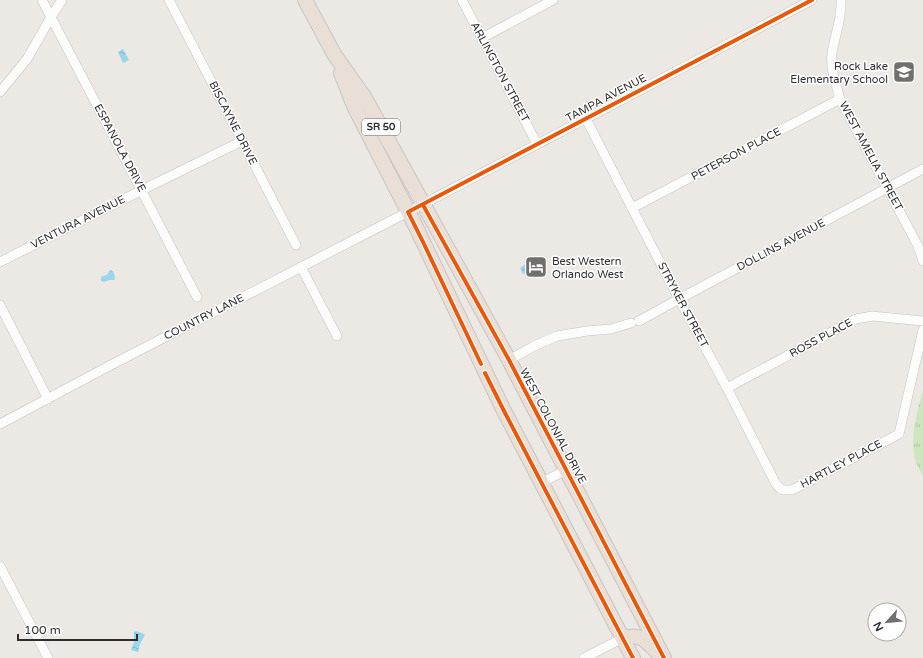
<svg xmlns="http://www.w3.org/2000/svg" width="923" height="658" font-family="'Varela Round',sans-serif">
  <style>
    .park { fill: url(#park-tufts) }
    .water { fill: url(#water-ripples) }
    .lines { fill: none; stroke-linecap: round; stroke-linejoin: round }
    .minor-casing { stroke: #c5c4c5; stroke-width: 10 }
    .highway-casing { stroke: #c6c5c4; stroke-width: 16 }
    .minor { stroke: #fcfcfb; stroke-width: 9 }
    .highway { stroke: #eadfd6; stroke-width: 14 }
    .cycleway-casing { stroke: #fff; stroke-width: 6 }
    .cycleway { stroke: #e8590c; stroke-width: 4 }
    .labels { text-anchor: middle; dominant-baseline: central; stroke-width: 3; stroke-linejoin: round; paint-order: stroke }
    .shield { fill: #fff; stroke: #6d6d6d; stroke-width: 1 }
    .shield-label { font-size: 10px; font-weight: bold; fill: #2e2e2e }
    .poi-label { font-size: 11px; fill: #2e2e2e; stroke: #fff; text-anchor: end }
    .street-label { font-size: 11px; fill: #2e2e2e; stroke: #fff }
  </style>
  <defs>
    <pattern id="park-tufts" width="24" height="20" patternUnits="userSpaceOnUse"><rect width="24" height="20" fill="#cee6be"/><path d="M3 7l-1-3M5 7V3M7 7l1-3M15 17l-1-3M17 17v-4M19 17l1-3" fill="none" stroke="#b1c6a4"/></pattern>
    <pattern id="water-ripples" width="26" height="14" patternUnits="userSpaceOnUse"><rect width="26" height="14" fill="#99d6ec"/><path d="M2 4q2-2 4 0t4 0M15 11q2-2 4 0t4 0" fill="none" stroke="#84b8cb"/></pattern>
  </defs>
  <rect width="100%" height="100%" fill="#ece8e4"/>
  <path class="park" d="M 923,390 L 923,476 C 921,472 919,469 917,465 C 908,441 917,414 923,390 Z"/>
  <g class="water">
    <polygon points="123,49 129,60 123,63 118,52"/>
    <polygon points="530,261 534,262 535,262 537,265 536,269 523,274 520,268"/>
    <path d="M 111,270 C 114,272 115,275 115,279 L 114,280 L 110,280 L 104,282 L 101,281 L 101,277 C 105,275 108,276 109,271 Z"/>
    <polygon points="136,631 144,634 145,635 140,644 138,652 131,650 134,642 134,632"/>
  </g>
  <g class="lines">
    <g class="minor-casing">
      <g id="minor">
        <polyline points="42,0 197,297"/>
        <polyline points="169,0 296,245"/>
        <polyline points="462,0 537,144"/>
        <path d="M 841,0 C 842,20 835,34 832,53 C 830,68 836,84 840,99 L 918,246 L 923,261"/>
        <polyline points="482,38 553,0"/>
        <polyline points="0,92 27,59 51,17 62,0"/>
        <polyline points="586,119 679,299 727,388 776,484 782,490 792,490 899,434 923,330"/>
        <polyline points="632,208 840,99"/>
        <polyline points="0,262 142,190 242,141"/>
        <polyline points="301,267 337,336"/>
        <polyline points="0,305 48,399"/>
        <polyline points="639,321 679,299 923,169"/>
        <polyline points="509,360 534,346 557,336 587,331 611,329 631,323"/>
        <polyline points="727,388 856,319 872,316 923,321"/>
        <polyline points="0,424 111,365 408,212 812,0"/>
        <polyline points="541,483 566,470"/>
        <polyline points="0,566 48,658"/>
        <polyline points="584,658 623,638"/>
      </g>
    </g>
    <g class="highway-casing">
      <g id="highway">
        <polyline points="305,0 334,54 365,98 509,360 664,658"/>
        <polyline points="341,73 354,106 415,225 504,411 633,658"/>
        <path d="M 623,638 C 641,633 645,640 657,652"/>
      </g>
    </g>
    <use href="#minor" class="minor"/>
    <use href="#highway" class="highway"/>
    <g class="cycleway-casing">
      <g id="cycleway">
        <polyline points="423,205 509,360 664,658"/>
        <polyline points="481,364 424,244 408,212 812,0"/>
        <polyline points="485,373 504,411 633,658"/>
      </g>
    </g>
    <use href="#cycleway" class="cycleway"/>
  </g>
  <defs>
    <g id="school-square" transform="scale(1.15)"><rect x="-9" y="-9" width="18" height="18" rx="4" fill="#706f6e" stroke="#fff"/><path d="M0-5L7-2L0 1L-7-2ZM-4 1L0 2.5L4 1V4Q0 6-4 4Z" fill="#fff"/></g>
    <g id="hotel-square" transform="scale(1.15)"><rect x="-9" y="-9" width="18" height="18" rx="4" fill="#706f6e" stroke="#fff"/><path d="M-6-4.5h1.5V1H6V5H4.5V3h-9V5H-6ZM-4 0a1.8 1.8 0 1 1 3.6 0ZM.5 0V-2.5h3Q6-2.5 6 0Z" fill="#fff"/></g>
  </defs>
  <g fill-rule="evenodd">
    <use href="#school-square" x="904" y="72"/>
    <use href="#hotel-square" x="536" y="267"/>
  </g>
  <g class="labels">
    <rect class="shield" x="362" y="119" width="38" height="16" rx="3"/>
    <g class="shield-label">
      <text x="381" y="127">SR 50</text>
    </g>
    <g class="poi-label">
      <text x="888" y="66">Rock Lake<tspan x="888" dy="13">Elementary School</tspan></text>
      <text x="552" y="261" text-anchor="start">Best Western<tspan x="552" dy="13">Orlando West</tspan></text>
    </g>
    <g class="street-label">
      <text transform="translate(500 72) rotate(62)">ARLINGTON STREET</text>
      <text transform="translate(606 98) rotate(-28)">TAMPA AVENUE</text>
      <text transform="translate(233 123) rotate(63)">BISCAYNE DRIVE</text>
      <text transform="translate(120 148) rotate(62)">ESPANOLA DRIVE</text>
      <text transform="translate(736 154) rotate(-28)">PETERSON PLACE</text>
      <text transform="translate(871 156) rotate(62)">WEST AMELIA STREET</text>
      <text transform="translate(78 222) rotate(-27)">VENTURA AVENUE</text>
      <text transform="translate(781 245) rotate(-28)">DOLLINS AVENUE</text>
      <text transform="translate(683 305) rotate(62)">STRYKER STREET</text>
      <text transform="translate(204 317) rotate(-27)">COUNTRY LANE</text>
      <text transform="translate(821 338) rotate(-28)">ROSS PLACE</text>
      <text transform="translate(553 426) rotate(62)">WEST COLONIAL DRIVE</text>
      <text transform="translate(841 464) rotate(-28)">HARTLEY PLACE</text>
    </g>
  </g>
  <g transform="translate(887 622) rotate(243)"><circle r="19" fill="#ffffff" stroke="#ababab"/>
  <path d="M0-3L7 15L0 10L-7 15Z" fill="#706f6e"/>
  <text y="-6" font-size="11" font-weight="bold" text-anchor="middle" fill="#2e2e2e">N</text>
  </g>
  <path d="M18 634v6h119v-6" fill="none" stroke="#2e2e2e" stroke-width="2"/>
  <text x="24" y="634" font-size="12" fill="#2e2e2e" stroke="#ffffff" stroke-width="3" paint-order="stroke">100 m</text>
</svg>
